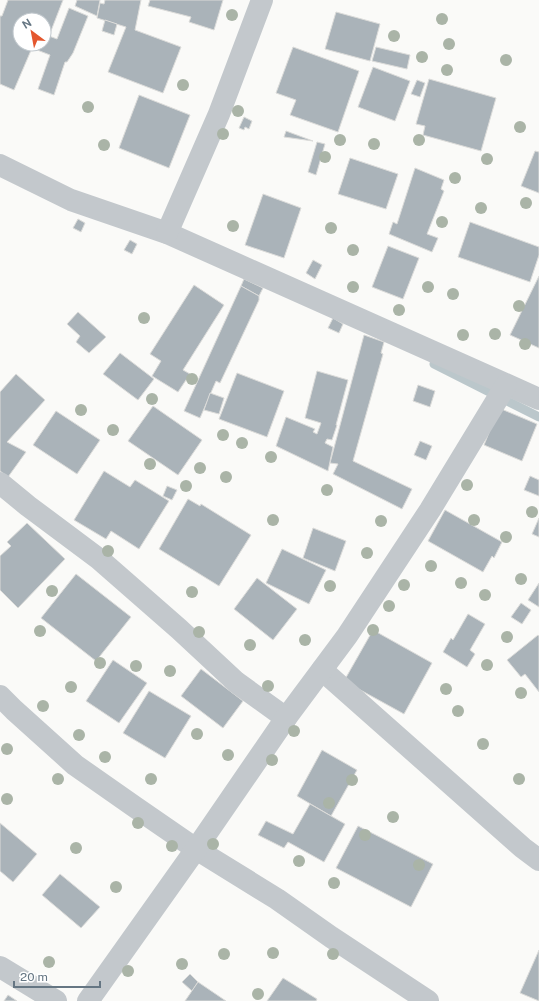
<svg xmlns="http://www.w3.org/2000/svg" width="539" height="1001" font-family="'Public Sans',sans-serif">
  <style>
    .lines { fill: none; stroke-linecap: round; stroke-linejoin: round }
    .stream { stroke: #bbc7cb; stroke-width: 9 }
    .building { fill: #aab3b9; stroke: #dcdcda; fill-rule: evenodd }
    .minor { stroke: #c3c8cc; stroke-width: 22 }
    .tree { fill: #aab4a7 }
  </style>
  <rect width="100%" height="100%" fill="#fafaf8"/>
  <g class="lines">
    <polyline class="stream" points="434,364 539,417"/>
  </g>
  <g class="building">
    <path d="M 8,0 L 63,0 L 49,36 L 57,39 L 69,8 L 88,16 L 73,53 L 67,62 L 65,62 L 54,95 L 38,89 L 50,55 L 32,48 L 14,90 L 0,84 L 0,16 L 2,16 ZM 20,20 L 44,20 L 44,44 L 20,44 Z"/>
    <polygon points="77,0 100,0 97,16 75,6"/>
    <polygon points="105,0 141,0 135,30 181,47 163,93 108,72 126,27 97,18 100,3 104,4"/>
    <polygon points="150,0 223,0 214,30 189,22 191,17 148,6"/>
    <polygon points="336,12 380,24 370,61 325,49"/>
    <polygon points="105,20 117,24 114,35 102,31"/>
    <polygon points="293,47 359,71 338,132 290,115 296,100 276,93"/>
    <polygon points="376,47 410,55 407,69 372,61"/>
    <polygon points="373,67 410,81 395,121 358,107"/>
    <polygon points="429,79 496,98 481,151 423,135 425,126 416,124"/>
    <polygon points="417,80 425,83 420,97 411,94"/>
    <polygon points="139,95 190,115 169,168 119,148"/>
    <polygon points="244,117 252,121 249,129 245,127 244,130 239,128"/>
    <polygon points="286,131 313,141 284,137"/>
    <polygon points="317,142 325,144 316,175 308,172"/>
    <polygon points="535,151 539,152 539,193 521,186"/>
    <polygon points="350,158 398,174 386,209 338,194"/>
    <polygon points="415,168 444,180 441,189 444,191 427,234 438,238 432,252 389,234 393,222 397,224"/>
    <polygon points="263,194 301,208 284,258 245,245"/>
    <polygon points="78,219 85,223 81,232 73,228"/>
    <polygon points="470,222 539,247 539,255 530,282 458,257"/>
    <polygon points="130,240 137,244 132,254 124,250"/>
    <polygon points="388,246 419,258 403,299 372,287"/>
    <polygon points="313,260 322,265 315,279 306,273"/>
    <polygon points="539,276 539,348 510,335"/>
    <polygon points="244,279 263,288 259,296 241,286"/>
    <polygon points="194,285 224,305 183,370 190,374 178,392 152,376 161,361 150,354"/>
    <polygon points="241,286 259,296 259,300 220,383 216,381 200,418 184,411"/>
    <polygon points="78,312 106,337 89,353 76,342 80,336 67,324"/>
    <polygon points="333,318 343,324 339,333 328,328"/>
    <polygon points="364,335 384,342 381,353 383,354 353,461 412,489 402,509 333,474 338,464 330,463"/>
    <polygon points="120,353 154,379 138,400 103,374"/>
    <polygon points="317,371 348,380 336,425 337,425 332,440 327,439 325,443 333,447 328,471 276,446 286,417 315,429 313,432 317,434 321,423 305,418"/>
    <polygon points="237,373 284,391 267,437 219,419"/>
    <polygon points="16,374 45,400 7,442 26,452 8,477 0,471 0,392"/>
    <polygon points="418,385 435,391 430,407 413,401"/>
    <polygon points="210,393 224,398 219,414 204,410"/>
    <polygon points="153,406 202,440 178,475 128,441"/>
    <polygon points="499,408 537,424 522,461 484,445"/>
    <polygon points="56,411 100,440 77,474 33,445"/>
    <polygon points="420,441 432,446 426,460 414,455"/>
    <polygon points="104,471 130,487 135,480 169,501 139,549 111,531 106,539 74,520"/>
    <polygon points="530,476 539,480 539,496 524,490"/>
    <polygon points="167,486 177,490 172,500 163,496"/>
    <polygon points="188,499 200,506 201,504 251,535 219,586 159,549"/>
    <polygon points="445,510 502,542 494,558 492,556 483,572 428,541"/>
    <polygon points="539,518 539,537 532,534"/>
    <polygon points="27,523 65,559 18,608 0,590 0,556 11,546 7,542"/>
    <polygon points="313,528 346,541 335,571 303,558"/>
    <polygon points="282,549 326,570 309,604 266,583"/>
    <polygon points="76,574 131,617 96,661 41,618"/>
    <polygon points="257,578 297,609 273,640 234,609"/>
    <polygon points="539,583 539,607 528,600"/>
    <polygon points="521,603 531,610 522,624 511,617"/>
    <polygon points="468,614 485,624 470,650 475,654 467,667 443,652 451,638 453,640"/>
    <polygon points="373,630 432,663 404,714 344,681"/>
    <polygon points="538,635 539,636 539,692 525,674 521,677 507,660"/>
    <polygon points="113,660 147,683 119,723 86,701"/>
    <polygon points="201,669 243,701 223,728 181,696"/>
    <polygon points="149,691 191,716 165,758 123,733"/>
    <polygon points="322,750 357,770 331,816 297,796"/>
    <polygon points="310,804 345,824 324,862 288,842 284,848 258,835 266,821 293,834"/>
    <polygon points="0,823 37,854 13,882 0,871"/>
    <polygon points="358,826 433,864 411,907 336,868"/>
    <polygon points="60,874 100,907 81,928 42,895"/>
    <polygon points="539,950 539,1001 520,993"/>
    <polygon points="190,974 199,983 198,982 192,991 182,982"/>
    <polygon points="283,978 317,999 316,1001 267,1001"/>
    <polygon points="198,982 226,1001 185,1001"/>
    <polygon points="8,995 17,1001 4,1001"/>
  </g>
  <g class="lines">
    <g class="minor">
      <polyline points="0,165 71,200 167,233 539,399"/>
      <polyline points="167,233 219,114 262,0"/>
      <polyline points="0,483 28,506 99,559 179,629 236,682 286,718"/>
      <polyline points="322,670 523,848 539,860"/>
      <polyline points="0,696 14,710 75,765 135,807 196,849 277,899 331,937 428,1001"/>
      <polyline points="0,967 56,1001"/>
      <polyline points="88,1001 196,849 286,718 347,636 430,510 506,385"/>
    </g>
  </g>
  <g class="tree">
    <circle cx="232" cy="15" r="6"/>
    <circle cx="442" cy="19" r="6"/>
    <circle cx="394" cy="36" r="6"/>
    <circle cx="449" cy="44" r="6"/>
    <circle cx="422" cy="57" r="6"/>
    <circle cx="506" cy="60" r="6"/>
    <circle cx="447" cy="70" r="6"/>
    <circle cx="183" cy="85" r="6"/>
    <circle cx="88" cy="107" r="6"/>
    <circle cx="238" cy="111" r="6"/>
    <circle cx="520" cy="127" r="6"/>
    <circle cx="223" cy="134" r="6"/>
    <circle cx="340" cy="140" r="6"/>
    <circle cx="419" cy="140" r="6"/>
    <circle cx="374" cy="144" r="6"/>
    <circle cx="104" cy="145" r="6"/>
    <circle cx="325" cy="157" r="6"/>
    <circle cx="487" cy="159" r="6"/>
    <circle cx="455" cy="178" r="6"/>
    <circle cx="526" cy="203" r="6"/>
    <circle cx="481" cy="208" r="6"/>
    <circle cx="442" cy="222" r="6"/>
    <circle cx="233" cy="226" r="6"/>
    <circle cx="331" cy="228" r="6"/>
    <circle cx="353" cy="250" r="6"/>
    <circle cx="353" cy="287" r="6"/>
    <circle cx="428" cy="287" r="6"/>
    <circle cx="453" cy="294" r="6"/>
    <circle cx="519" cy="306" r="6"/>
    <circle cx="399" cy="310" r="6"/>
    <circle cx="144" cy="318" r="6"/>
    <circle cx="495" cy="334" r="6"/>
    <circle cx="463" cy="335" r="6"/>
    <circle cx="525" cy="344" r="6"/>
    <circle cx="192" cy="379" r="6"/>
    <circle cx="152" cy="399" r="6"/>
    <circle cx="81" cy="410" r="6"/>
    <circle cx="113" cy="430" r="6"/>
    <circle cx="223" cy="435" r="6"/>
    <circle cx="242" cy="443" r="6"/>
    <circle cx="271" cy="457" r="6"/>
    <circle cx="150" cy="464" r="6"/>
    <circle cx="200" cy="468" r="6"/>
    <circle cx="226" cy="477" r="6"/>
    <circle cx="467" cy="485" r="6"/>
    <circle cx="186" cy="486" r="6"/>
    <circle cx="327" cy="490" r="6"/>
    <circle cx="532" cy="512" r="6"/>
    <circle cx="273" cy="520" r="6"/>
    <circle cx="474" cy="520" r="6"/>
    <circle cx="381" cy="521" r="6"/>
    <circle cx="506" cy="537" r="6"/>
    <circle cx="108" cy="551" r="6"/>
    <circle cx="367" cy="553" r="6"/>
    <circle cx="431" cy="566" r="6"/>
    <circle cx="521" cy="579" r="6"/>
    <circle cx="461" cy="583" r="6"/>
    <circle cx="404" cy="585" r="6"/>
    <circle cx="330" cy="586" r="6"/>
    <circle cx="52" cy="591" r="6"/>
    <circle cx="192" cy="592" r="6"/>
    <circle cx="485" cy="595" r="6"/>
    <circle cx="389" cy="606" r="6"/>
    <circle cx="373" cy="630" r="6"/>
    <circle cx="40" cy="631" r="6"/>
    <circle cx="199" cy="632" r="6"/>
    <circle cx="507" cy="637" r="6"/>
    <circle cx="305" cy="640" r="6"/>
    <circle cx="250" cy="645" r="6"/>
    <circle cx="100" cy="663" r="6"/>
    <circle cx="487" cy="665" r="6"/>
    <circle cx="136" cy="666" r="6"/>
    <circle cx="170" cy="671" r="6"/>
    <circle cx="268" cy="686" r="6"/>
    <circle cx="71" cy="687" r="6"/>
    <circle cx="446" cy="689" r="6"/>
    <circle cx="521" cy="693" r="6"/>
    <circle cx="43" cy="706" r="6"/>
    <circle cx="458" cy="711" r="6"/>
    <circle cx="294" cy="731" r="6"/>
    <circle cx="197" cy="734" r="6"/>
    <circle cx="79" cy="735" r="6"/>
    <circle cx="483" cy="744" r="6"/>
    <circle cx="7" cy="749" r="6"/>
    <circle cx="228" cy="755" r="6"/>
    <circle cx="105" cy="757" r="6"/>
    <circle cx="272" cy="760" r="6"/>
    <circle cx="58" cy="779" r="6"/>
    <circle cx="151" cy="779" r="6"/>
    <circle cx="519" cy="779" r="6"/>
    <circle cx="352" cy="780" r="6"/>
    <circle cx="7" cy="799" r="6"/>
    <circle cx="329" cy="803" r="6"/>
    <circle cx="393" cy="817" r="6"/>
    <circle cx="138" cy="823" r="6"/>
    <circle cx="365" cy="835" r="6"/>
    <circle cx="213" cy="844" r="6"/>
    <circle cx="172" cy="846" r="6"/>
    <circle cx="76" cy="848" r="6"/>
    <circle cx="299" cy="861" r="6"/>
    <circle cx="419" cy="865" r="6"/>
    <circle cx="334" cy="883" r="6"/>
    <circle cx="116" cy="887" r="6"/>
    <circle cx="273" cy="953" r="6"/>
    <circle cx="224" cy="954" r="6"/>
    <circle cx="333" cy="954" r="6"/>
    <circle cx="49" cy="962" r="6"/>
    <circle cx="182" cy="964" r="6"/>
    <circle cx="128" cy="971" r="6"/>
    <circle cx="258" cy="994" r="6"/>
  </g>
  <g transform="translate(32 32) rotate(328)"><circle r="19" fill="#ffffff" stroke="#c1c8cd"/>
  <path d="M0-3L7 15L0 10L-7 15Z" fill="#e4572e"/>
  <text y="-6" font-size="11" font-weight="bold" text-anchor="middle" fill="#657683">N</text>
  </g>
  <path d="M14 981v6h86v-6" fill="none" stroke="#657683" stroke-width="2"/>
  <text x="20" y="981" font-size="12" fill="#657683" stroke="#ffffff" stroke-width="3" paint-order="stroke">20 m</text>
</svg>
